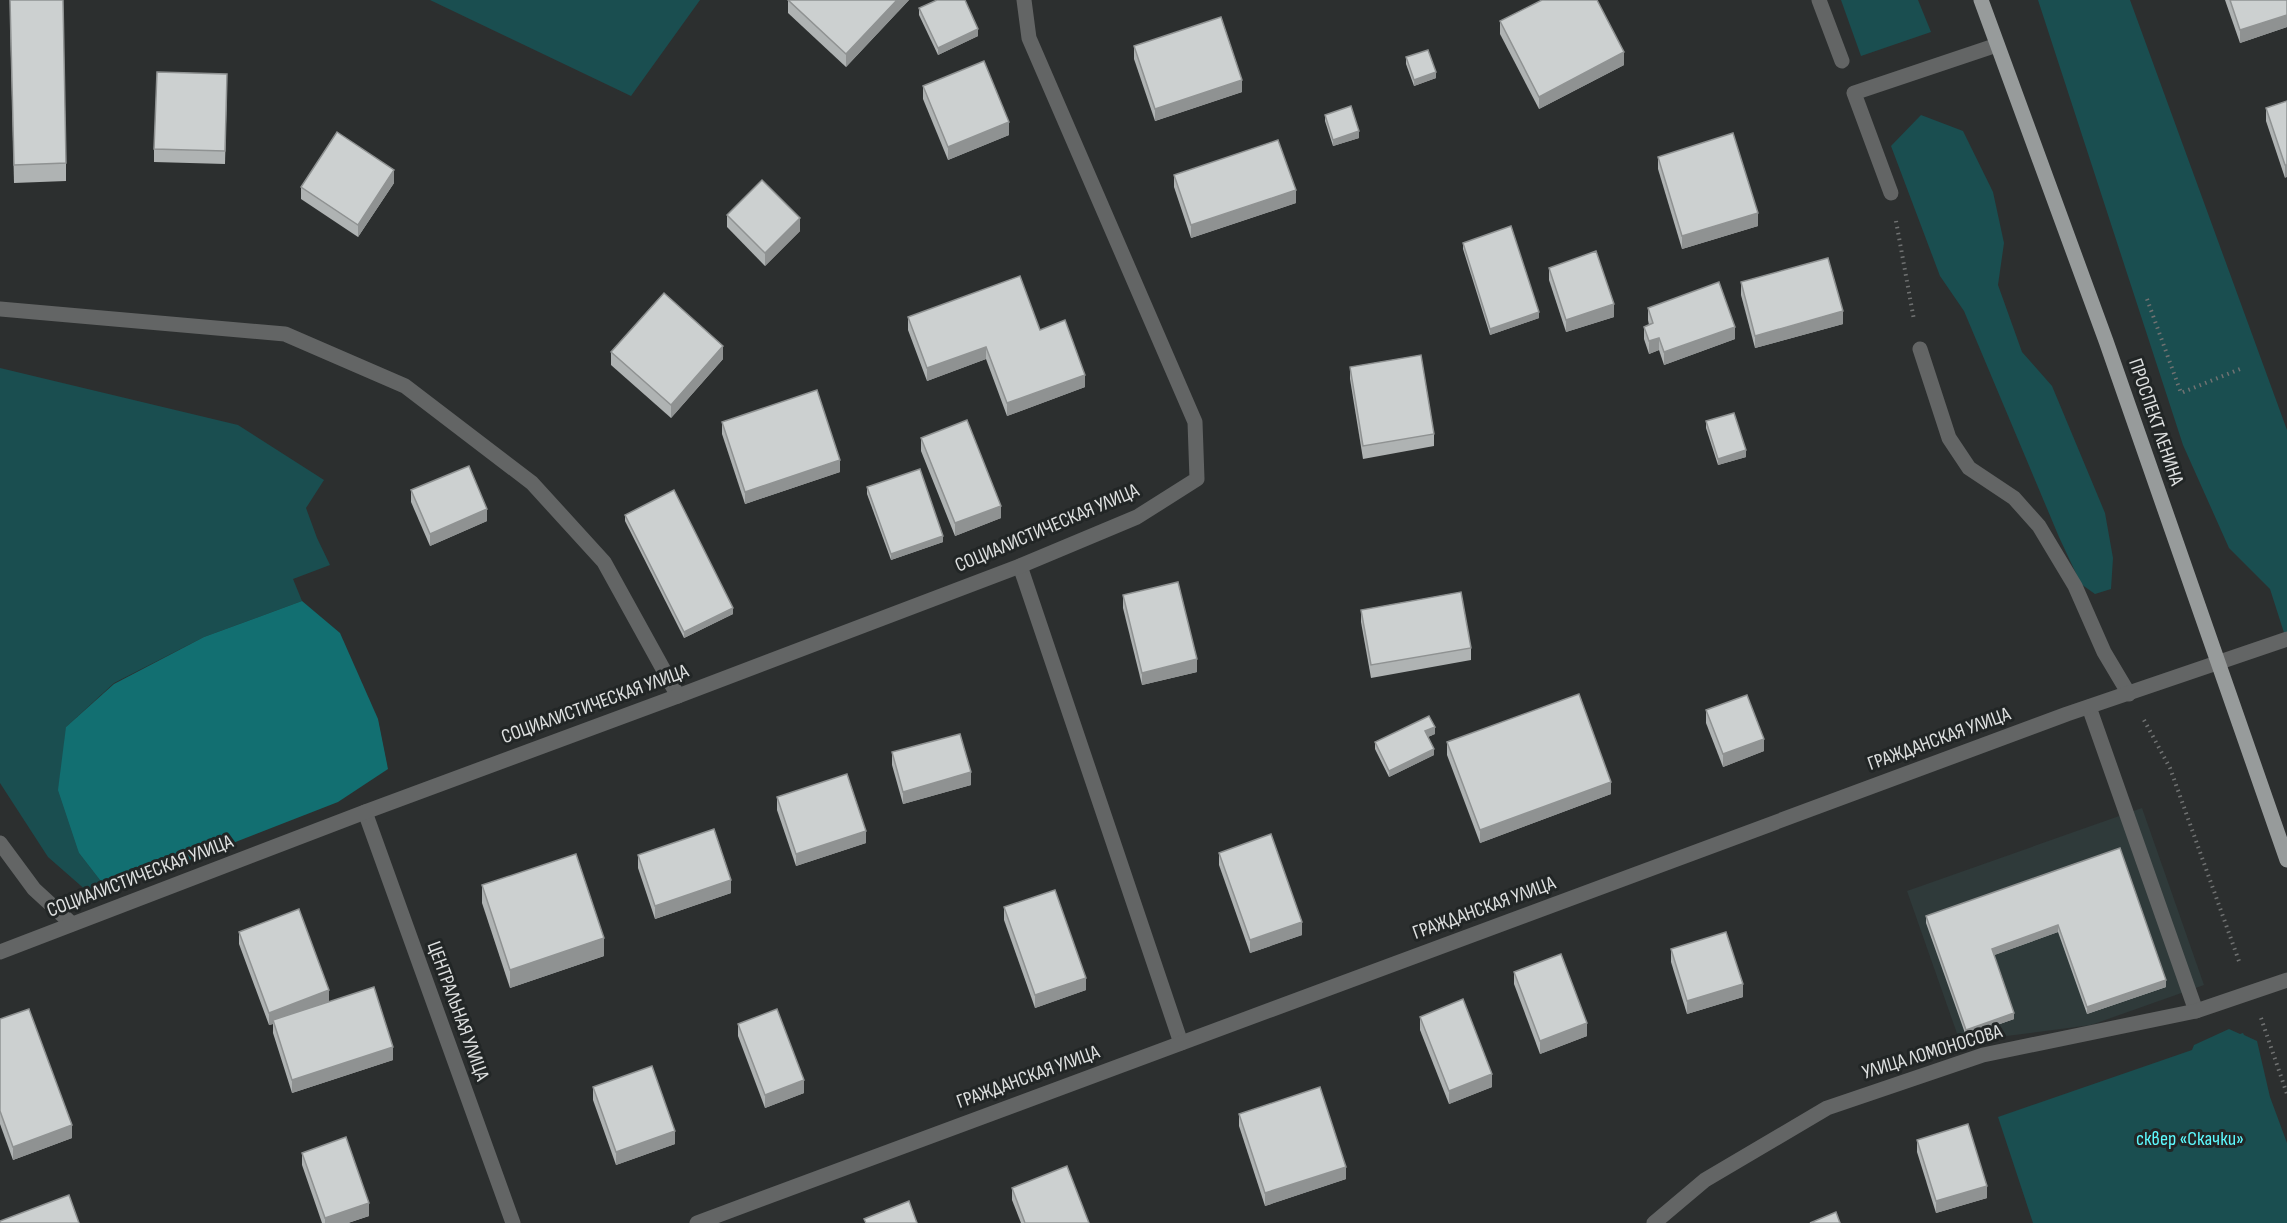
<svg xmlns="http://www.w3.org/2000/svg" width="2287" height="1223" font-family="'Sofia Sans Condensed',sans-serif">
  <style>
    .built { fill: #2f3a3a }
    .green { fill: #1a4e50 }
    .water { fill: #126f71 }
    .lines { fill: none; stroke-linecap: round; stroke-linejoin: round }
    .path { stroke: #707272; stroke-width: 4; stroke-dasharray: 1.5 4.5; stroke-linecap: butt }
    .lane { stroke: #636565; stroke-width: 15 }
    .street { stroke: #636565; stroke-width: 15 }
    .primary { stroke: #979b9b; stroke-width: 15 }
    .wall { fill: #afb3b3 }
    .shaded-wall { fill: #8f9292 }
    .building { fill: #ccd0d0; stroke: #8f9292; stroke-width: 1.5 }
    .labels { text-anchor: middle; dominant-baseline: central; stroke-width: 6; stroke-linejoin: round; paint-order: stroke }
    .street-label { font-size: 20px; fill: #dfe1e1; stroke: #222626 }
    .park-label { font-size: 20px; fill: #5df9fd; stroke: #222626 }
  </style>
  <rect width="100%" height="100%" fill="#2c2f2f"/>
  <polygon class="built" points="2142,808 2204,985 2091,1025 1960,1042 1907,891"/>
  <g class="green">
    <polygon points="430,0 700,0 631,96"/>
    <polygon points="1841,0 1918,0 1931,32 1861,56"/>
    <polygon points="2038,0 2130,0 2287,430 2287,642 2270,589 2229,548 2183,445"/>
    <polygon points="1921,115 1963,131 1993,192 2004,243 1998,285 2022,352 2052,386 2105,513 2113,558 2111,589 2095,594 2081,584 2059,537 1964,311 1940,276 1891,146"/>
    <polygon points="0,368 238,425 324,480 306,508 317,538 330,565 293,579 302,601 204,637 114,683 66,727 79,853 103,884 88,892 48,857 0,783"/>
    <polygon points="2229,1029 2240,1034 2243,1033 2244,1035 2257,1041 2270,1097 2287,1143 2287,1223 2033,1223 1998,1117 2192,1050 2194,1045"/>
  </g>
  <polygon class="water" points="302,601 340,633 378,719 388,769 338,802 130,883 103,884 79,853 58,790 66,727 114,684 204,637"/>
  <g class="lines">
    <g class="path">
      <polyline points="1896,221 1914,320"/>
      <polyline points="2147,299 2181,393 2240,369"/>
      <polyline points="2144,720 2170,768 2240,964"/>
      <polyline points="2261,1018 2287,1094"/>
    </g>
    <g class="lane">
      <polyline points="1819,0 1842,61"/>
      <polyline points="1891,193 1854,93 1997,45"/>
      <polyline points="0,309 285,334 405,386 532,483 604,562 678,696"/>
      <polyline points="1920,349 1949,438 1969,468 2014,498 2039,526 2075,586 2104,652 2129,694"/>
      <polyline points="2089,707 2196,1011"/>
      <polyline points="0,843 34,889 72,924"/>
    </g>
    <g class="street">
      <polyline points="1020,566 1181,1043"/>
      <polyline points="365,812 513,1223"/>
      <polyline points="0,952 365,812 678,696 1020,566 1137,517 1197,479 1195,422 1029,38 1024,0"/>
      <polyline points="697,1223 2067,714 2287,639"/>
      <polyline points="1654,1223 1705,1180 1827,1108 1983,1055 2196,1011 2287,980"/>
    </g>
    <polyline class="primary" points="1981,0 2106,341 2287,860"/>
  </g>
  <g class="wall">
    <polygon points="788,0 909,0 846,67 788,13"/>
    <polygon points="2225,0 2287,0 2287,27 2240,43"/>
    <polygon points="919,8 978,36 938,55 919,15"/>
    <polygon points="10,18 66,163 66,181 14,183"/>
    <polygon points="1500,21 1624,65 1539,109 1500,34"/>
    <polygon points="1134,46 1242,92 1155,121 1134,59"/>
    <polygon points="1406,57 1436,78 1414,86 1406,64"/>
    <polygon points="227,86 225,164 154,162 154,149"/>
    <polygon points="923,86 1009,135 948,160 923,99"/>
    <polygon points="2287,101 2285,178 2266,121 2266,108"/>
    <polygon points="1325,115 1359,138 1333,146 1325,121"/>
    <polygon points="1658,157 1758,226 1682,249 1658,169"/>
    <polygon points="1174,175 1296,203 1191,238 1174,187"/>
    <polygon points="394,183 358,237 301,199 301,187"/>
    <polygon points="727,215 800,231 765,266 727,227"/>
    <polygon points="1463,243 1539,318 1490,335 1463,249"/>
    <polygon points="1549,268 1614,317 1566,332 1549,280"/>
    <polygon points="1741,282 1843,324 1755,348 1741,295"/>
    <polygon points="1648,308 1735,339 1664,365 1659,350 1649,354 1644,339 1644,327 1649,325 1648,320"/>
    <polygon points="908,317 1040,330 1085,387 1007,416 986,359 927,381 908,330"/>
    <polygon points="611,352 723,359 671,418 611,365"/>
    <polygon points="1350,367 1434,434 1434,446 1363,459 1350,379"/>
    <polygon points="1706,421 1746,457 1718,465 1706,428"/>
    <polygon points="722,422 840,472 745,504 722,434"/>
    <polygon points="921,438 1001,518 955,536 921,451"/>
    <polygon points="867,487 943,542 891,560 867,494"/>
    <polygon points="411,490 487,521 430,546 411,502"/>
    <polygon points="625,515 733,614 684,638 625,521"/>
    <polygon points="1123,595 1197,672 1142,685 1123,608"/>
    <polygon points="1361,610 1471,648 1471,660 1371,678 1361,622"/>
    <polygon points="1706,710 1764,751 1723,767 1706,723"/>
    <polygon points="1435,734 1428,737 1434,755 1389,777 1375,749 1375,742"/>
    <polygon points="1447,742 1611,794 1480,843 1447,755"/>
    <polygon points="892,752 971,785 903,804 892,765"/>
    <polygon points="777,797 866,843 796,866 777,810"/>
    <polygon points="2120,848 2166,987 2087,1014 2058,932 1994,955 2014,1019 1966,1036 1926,923 1926,916"/>
    <polygon points="1219,853 1302,935 1250,953 1219,865"/>
    <polygon points="638,855 731,893 655,919 638,868"/>
    <polygon points="482,885 604,956 510,988 482,903"/>
    <polygon points="1004,907 1086,990 1035,1008 1004,920"/>
    <polygon points="239,932 329,1002 393,1060 292,1093 273,1033 273,1024 269,1025 239,944"/>
    <polygon points="1671,949 1743,997 1687,1014 1671,962"/>
    <polygon points="1514,972 1587,1036 1540,1054 1514,984"/>
    <polygon points="1420,1017 1492,1087 1449,1104 1420,1030"/>
    <polygon points="0,1019 72,1138 13,1160 0,1124"/>
    <polygon points="738,1024 804,1093 765,1108 738,1036"/>
    <polygon points="593,1087 675,1144 616,1165 593,1100"/>
    <polygon points="1239,1114 1346,1179 1265,1206 1239,1126"/>
    <polygon points="1917,1140 1987,1198 1936,1213 1917,1152"/>
    <polygon points="302,1153 369,1216 348,1223 322,1223 302,1165"/>
    <polygon points="1012,1188 1089,1223 1021,1223 1012,1200"/>
  </g>
  <g class="shaded-wall">
    <polygon points="897,0 909,0 846,67 846,54"/>
    <polygon points="2287,15 2287,27 2240,43 2240,30"/>
    <polygon points="978,29 978,36 938,55 938,48"/>
    <polygon points="1624,52 1624,65 1539,109 1539,97"/>
    <polygon points="1436,72 1436,78 1414,86 1414,80"/>
    <polygon points="1242,80 1242,92 1155,121 1155,109"/>
    <polygon points="1009,122 1009,135 948,160 948,147"/>
    <polygon points="1359,131 1359,138 1333,146 1333,140"/>
    <polygon points="2285,165 2287,165 2287,177 2285,178"/>
    <polygon points="394,170 394,183 358,237 358,225"/>
    <polygon points="1296,190 1296,203 1191,238 1191,225"/>
    <polygon points="1758,213 1758,226 1682,249 1682,236"/>
    <polygon points="800,218 800,231 765,266 765,253"/>
    <polygon points="1614,304 1614,317 1566,332 1566,320"/>
    <polygon points="1843,311 1843,324 1755,348 1755,336"/>
    <polygon points="1539,312 1539,318 1490,335 1490,329"/>
    <polygon points="1735,327 1735,339 1664,365 1664,352"/>
    <polygon points="1659,338 1659,350 1649,354 1649,341"/>
    <polygon points="723,346 723,359 671,418 671,405"/>
    <polygon points="986,347 986,359 927,381 927,368"/>
    <polygon points="1085,375 1085,387 1007,416 1007,403"/>
    <polygon points="1746,450 1746,457 1718,465 1718,459"/>
    <polygon points="840,460 840,472 745,504 745,492"/>
    <polygon points="1001,506 1001,518 955,536 955,523"/>
    <polygon points="487,509 487,521 430,546 430,534"/>
    <polygon points="943,536 943,542 891,560 891,554"/>
    <polygon points="733,608 733,614 684,638 684,632"/>
    <polygon points="1197,659 1197,672 1142,685 1142,673"/>
    <polygon points="1435,727 1435,734 1425,738 1425,731"/>
    <polygon points="1764,739 1764,751 1723,767 1723,754"/>
    <polygon points="1434,749 1434,755 1389,777 1389,771"/>
    <polygon points="971,772 971,785 903,804 903,792"/>
    <polygon points="1611,782 1611,794 1480,843 1480,830"/>
    <polygon points="866,831 866,843 796,866 796,854"/>
    <polygon points="731,880 731,893 655,919 655,906"/>
    <polygon points="1302,922 1302,935 1250,953 1250,940"/>
    <polygon points="2058,925 2058,932 1992,956 1992,949"/>
    <polygon points="604,938 604,956 510,988 510,970"/>
    <polygon points="1086,978 1086,990 1035,1008 1035,995"/>
    <polygon points="2166,980 2166,987 2087,1014 2087,1007"/>
    <polygon points="1743,984 1743,997 1687,1014 1687,1001"/>
    <polygon points="329,990 329,1003 273,1020 273,1024 269,1025 269,1013"/>
    <polygon points="2014,1013 2014,1019 1966,1036 1966,1030"/>
    <polygon points="1587,1023 1587,1036 1540,1054 1540,1041"/>
    <polygon points="393,1047 393,1060 292,1093 292,1080"/>
    <polygon points="1492,1074 1492,1087 1449,1104 1449,1091"/>
    <polygon points="804,1080 804,1093 765,1108 765,1095"/>
    <polygon points="72,1125 72,1138 13,1160 13,1147"/>
    <polygon points="675,1131 675,1144 616,1165 616,1152"/>
    <polygon points="1346,1167 1346,1179 1265,1206 1265,1193"/>
    <polygon points="1987,1186 1987,1198 1936,1213 1936,1201"/>
    <polygon points="369,1203 369,1216 348,1223 325,1223 325,1218"/>
  </g>
  <g class="building">
    <polygon points="10,0 63,0 66,163 14,165"/>
    <polygon points="788,0 897,0 846,54"/>
    <polygon points="937,0 965,0 978,29 938,48 919,8"/>
    <polygon points="1542,0 1597,0 1624,52 1539,97 1500,21"/>
    <polygon points="2230,0 2287,0 2287,15 2240,30"/>
    <polygon points="1221,17 1242,80 1155,109 1134,46"/>
    <polygon points="1428,50 1436,72 1414,80 1406,57"/>
    <polygon points="984,61 1009,122 948,147 923,86"/>
    <polygon points="157,72 227,74 225,151 154,149"/>
    <polygon points="2287,101 2287,165 2285,165 2266,108"/>
    <polygon points="1351,106 1359,131 1333,140 1325,115"/>
    <polygon points="337,132 394,170 358,225 301,187"/>
    <polygon points="1733,133 1758,213 1682,236 1658,157"/>
    <polygon points="1278,140 1296,190 1191,225 1174,175"/>
    <polygon points="762,180 800,218 765,253 727,215"/>
    <polygon points="1511,226 1539,312 1490,329 1463,243"/>
    <polygon points="1596,251 1614,304 1566,320 1549,268"/>
    <polygon points="1828,258 1843,311 1755,336 1741,282"/>
    <polygon points="1020,276 1040,330 1065,320 1085,375 1007,403 986,347 927,368 908,317"/>
    <polygon points="1719,282 1735,327 1664,352 1659,338 1649,341 1644,327 1653,323 1648,308"/>
    <polygon points="664,293 723,346 671,405 611,352"/>
    <polygon points="1421,355 1434,434 1363,446 1350,367"/>
    <polygon points="817,390 840,460 745,492 722,422"/>
    <polygon points="1734,413 1746,450 1718,459 1706,421"/>
    <polygon points="967,420 1001,506 955,523 921,438"/>
    <polygon points="469,466 487,509 430,534 411,490"/>
    <polygon points="920,469 943,536 891,554 867,487"/>
    <polygon points="674,490 733,608 684,632 625,515"/>
    <polygon points="1178,582 1197,659 1142,673 1123,595"/>
    <polygon points="1461,592 1471,648 1371,665 1361,610"/>
    <polygon points="1579,694 1611,782 1480,830 1447,742"/>
    <polygon points="1747,695 1764,739 1723,754 1706,710"/>
    <polygon points="1429,716 1435,727 1425,731 1434,749 1389,771 1375,742"/>
    <polygon points="960,734 971,772 903,792 892,752"/>
    <polygon points="847,774 866,831 796,854 777,797"/>
    <polygon points="714,829 731,880 655,906 638,855"/>
    <polygon points="1271,834 1302,922 1250,940 1219,853"/>
    <polygon points="2120,848 2166,980 2087,1007 2058,925 1992,949 2014,1013 1966,1030 1926,916"/>
    <polygon points="576,854 604,938 510,970 482,885"/>
    <polygon points="1055,890 1086,978 1035,995 1004,907"/>
    <polygon points="299,909 329,990 269,1013 239,932"/>
    <polygon points="1726,932 1743,984 1687,1001 1671,949"/>
    <polygon points="1561,954 1587,1023 1540,1041 1514,972"/>
    <polygon points="374,987 393,1047 292,1080 273,1020"/>
    <polygon points="1463,999 1492,1074 1449,1091 1420,1017"/>
    <polygon points="29,1009 72,1125 13,1147 0,1111 0,1019"/>
    <polygon points="777,1009 804,1080 765,1095 738,1024"/>
    <polygon points="652,1066 675,1131 616,1152 593,1087"/>
    <polygon points="1320,1087 1346,1167 1265,1193 1239,1114"/>
    <polygon points="1968,1124 1987,1186 1936,1201 1917,1140"/>
    <polygon points="346,1137 369,1203 325,1218 302,1153"/>
    <polygon points="1067,1166 1089,1223 1025,1223 1012,1188"/>
    <polygon points="69,1195 79,1223 0,1223 0,1221"/>
    <polygon points="909,1201 917,1223 866,1223 864,1219"/>
    <polygon points="1836,1212 1840,1223 1810,1223"/>
  </g>
  <g class="labels">
    <g class="street-label">
      <text transform="translate(2156 422) rotate(71)">ПРОСПЕКТ ЛЕНИНА</text>
      <text transform="translate(1047 528) rotate(-23)">СОЦИАЛИСТИЧЕСКАЯ УЛИЦА</text>
      <text transform="translate(595 704) rotate(-20)">СОЦИАЛИСТИЧЕСКАЯ УЛИЦА</text>
      <text transform="translate(1939 739) rotate(-20)">ГРАЖДАНСКАЯ УЛИЦА</text>
      <text transform="translate(140 876) rotate(-21)">СОЦИАЛИСТИЧЕСКАЯ УЛИЦА</text>
      <text transform="translate(1484 908) rotate(-20)">ГРАЖДАНСКАЯ УЛИЦА</text>
      <text transform="translate(458 1011) rotate(70)">ЦЕНТРАЛЬНАЯ УЛИЦА</text>
      <text transform="translate(1932 1052) rotate(-17)">УЛИЦА ЛОМОНОСОВА</text>
      <text transform="translate(1028 1077) rotate(-20)">ГРАЖДАНСКАЯ УЛИЦА</text>
    </g>
    <g class="park-label">
      <text x="2190" y="1139">сквер «Скачки»</text>
    </g>
  </g>
</svg>
